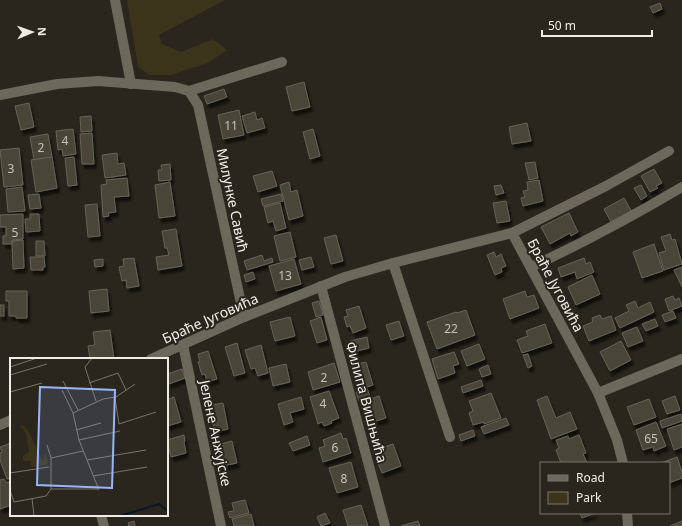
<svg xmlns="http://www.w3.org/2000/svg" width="682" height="526" font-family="'Noto Sans',sans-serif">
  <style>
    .green { fill: #3c331b }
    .building { fill: #484439; stroke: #686358; filter: url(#shadow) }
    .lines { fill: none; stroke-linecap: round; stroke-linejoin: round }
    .minor { stroke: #6d685c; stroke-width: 10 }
    .labels { text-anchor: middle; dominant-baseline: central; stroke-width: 4; stroke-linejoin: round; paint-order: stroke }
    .number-label { font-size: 12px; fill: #c5c2bb }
    .street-label { font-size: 14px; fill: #efece6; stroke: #2a261d }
    .inset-river { fill: none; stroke: #0c1428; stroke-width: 2 }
    .inset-road { fill: none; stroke: #79756d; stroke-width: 1 }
    .view { fill: #98b6fd; fill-opacity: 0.15; stroke: #98b6fd; stroke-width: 2 }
    .inset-edge { fill: none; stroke: #efece6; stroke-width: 2 }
  </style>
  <defs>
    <filter id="shadow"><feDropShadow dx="2.5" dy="4.5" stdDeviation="1" flood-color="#0009"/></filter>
  </defs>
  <rect width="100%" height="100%" fill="#2a261d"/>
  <polygon class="green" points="127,0 225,0 159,35 162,44 181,52 213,39 227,50 208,63 171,75 150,75 138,67"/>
  <g class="building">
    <polygon points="660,3 662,9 653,13 650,7"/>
    <polygon points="304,82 310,107 292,111 286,87"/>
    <polygon points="224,89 227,97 207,104 204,96"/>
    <polygon points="29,103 34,127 21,130 15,106"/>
    <polygon points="239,110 244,135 223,139 218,115"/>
    <polygon points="255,112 257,120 262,118 265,128 247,133 242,116"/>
    <polygon points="91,116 92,131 81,132 80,117"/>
    <polygon points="527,123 531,141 512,144 509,127"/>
    <polygon points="73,129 76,154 63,156 62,149 58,150 56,131"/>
    <polygon points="313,129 320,156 310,159 303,132"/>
    <polygon points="92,133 94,164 82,164 80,134"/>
    <polygon points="48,134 52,157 34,160 30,137"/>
    <polygon points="19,148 23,185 4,187 0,150"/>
    <polygon points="117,153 118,164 124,163 126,175 105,178 102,155"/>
    <polygon points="52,157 57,188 36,192 31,160"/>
    <polygon points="74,157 77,185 68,186 65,158"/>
    <polygon points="535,162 538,178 529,180 525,163"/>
    <polygon points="170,164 171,180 159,181 158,170 162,170 161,165"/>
    <polygon points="654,169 662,183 656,186 658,188 650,192 641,176"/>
    <polygon points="272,171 277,186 258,192 253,176"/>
    <polygon points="127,178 129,196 114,197 116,212 108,213 109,216 103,217 101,185 107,184 106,180"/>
    <polygon points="539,180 543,201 523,206 521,198 525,197 523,191 528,190 527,182"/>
    <polygon points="170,182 175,216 159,218 155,185"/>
    <polygon points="289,182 291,192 297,190 303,216 289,220 280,185"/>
    <polygon points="501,185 504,193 496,195 494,186"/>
    <polygon points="641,185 647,196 641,200 634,188"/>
    <polygon points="22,187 25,211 8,212 6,189"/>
    <polygon points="39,194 41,208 30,209 28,195"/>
    <polygon points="281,194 283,201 263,206 261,199"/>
    <polygon points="624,198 632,212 612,224 604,209"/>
    <polygon points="506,201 510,221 497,223 493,203"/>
    <polygon points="280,203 286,228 276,231 273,221 268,223 264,207"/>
    <polygon points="97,204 100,236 88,237 85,205"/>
    <polygon points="569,213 578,232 571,236 570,233 550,244 541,227"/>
    <polygon points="23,214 23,239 12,240 12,244 3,244 3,236 6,236 6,227 0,227 0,215"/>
    <polygon points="30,214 39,214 40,231 26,232 25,219 30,219"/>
    <polygon points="176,229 182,266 158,270 156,257 169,255 167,248 165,248 162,231"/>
    <polygon points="290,232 296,257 280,261 274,236"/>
    <polygon points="670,234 672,240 675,239 682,264 664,270 659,253 666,251 661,237"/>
    <polygon points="336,235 343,261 331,264 324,238"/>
    <polygon points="23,240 24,268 13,269 12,241"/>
    <polygon points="36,241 44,241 45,256 36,256"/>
    <polygon points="654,244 663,271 642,278 633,252"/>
    <polygon points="494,252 496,257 501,254 506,266 501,268 502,272 495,275 487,255"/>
    <polygon points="262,255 264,261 272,258 273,262 247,270 244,261"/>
    <polygon points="30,257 44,257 45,267 43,267 43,270 31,270"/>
    <polygon points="311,257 314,267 302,270 299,260"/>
    <polygon points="134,258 139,286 127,288 126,280 122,281 119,267 124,266 123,259"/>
    <polygon points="584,258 586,264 590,262 594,272 577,279 575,272 561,277 558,268"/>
    <polygon points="103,259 103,266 95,267 94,260"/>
    <polygon points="294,259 301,284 276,291 269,266"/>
    <polygon points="682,267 682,287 674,270"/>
    <polygon points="253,272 255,279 246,282 244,275"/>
    <polygon points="592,275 600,294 576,305 568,287"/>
    <polygon points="107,289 109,311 91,313 89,291"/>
    <polygon points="6,291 27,291 27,318 16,318 16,316 9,316 9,301 6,301"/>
    <polygon points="525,291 527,297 534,295 539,308 510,319 503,299"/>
    <polygon points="673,296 675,300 679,298 682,306 669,311 665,299"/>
    <polygon points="319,301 323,315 316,317 312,303"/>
    <polygon points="635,301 638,308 650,302 654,312 620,328 615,318 629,311 626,305"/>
    <rect x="0" y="305" width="4" height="11"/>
    <polygon points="359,306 366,328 353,333 350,326 347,327 344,317 348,316 346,310"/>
    <polygon points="466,310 475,335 437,349 427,322 456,312 457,313"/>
    <polygon points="673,311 676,318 665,322 662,315"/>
    <polygon points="600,315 602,319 611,316 616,330 589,341 583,326 593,322 592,318"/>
    <polygon points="290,317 295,336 275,341 270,322"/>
    <polygon points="321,317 327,340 317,343 310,321"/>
    <polygon points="655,319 658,326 646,331 642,324"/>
    <polygon points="399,321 404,336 391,340 386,325"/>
    <polygon points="545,324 552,343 522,353 517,340 528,336 526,331"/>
    <polygon points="637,327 643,341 628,347 622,333"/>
    <polygon points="110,330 114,359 90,359 88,346 95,345 93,332"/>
    <polygon points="367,337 369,348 353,352 350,341"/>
    <polygon points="621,341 631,360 610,371 600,352"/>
    <polygon points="237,343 245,373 234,376 225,347"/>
    <polygon points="479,344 485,359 467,366 461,351"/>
    <polygon points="261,345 268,373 258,376 255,368 251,369 245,350"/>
    <polygon points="208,351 217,379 207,382 205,374 202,375 198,362 200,362 198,354"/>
    <polygon points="454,352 459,364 453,366 455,373 438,379 432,359"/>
    <polygon points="528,354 532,366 528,368 523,355"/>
    <polygon points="366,362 373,385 364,388 357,364"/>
    <polygon points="334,363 340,382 313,390 308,372"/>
    <polygon points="286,364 290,382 273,386 269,368"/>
    <polygon points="488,365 491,374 482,377 479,369"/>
    <polygon points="182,369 185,378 169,384 167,374"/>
    <polygon points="481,380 483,386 463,393 461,387"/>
    <polygon points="367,388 370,397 359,401 356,392"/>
    <polygon points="329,391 339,418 331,421 332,423 324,426 322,422 318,424 310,397"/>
    <polygon points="491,393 501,418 484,424 484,422 473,425 469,413 473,411 469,401"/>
    <polygon points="379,396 386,418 376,421 368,400"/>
    <polygon points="547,396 556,418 570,412 577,429 551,439 537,400"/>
    <polygon points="675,396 680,410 667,414 662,401"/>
    <polygon points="174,397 181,422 167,426 167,400"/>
    <polygon points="301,397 304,409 290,413 293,422 284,425 278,404"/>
    <polygon points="649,399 656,417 634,425 627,407"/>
    <polygon points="223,403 228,429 215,432 211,414 214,413 212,405"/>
    <polygon points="681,414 682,421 662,428 660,421"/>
    <polygon points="506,418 509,425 484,434 481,427"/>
    <polygon points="656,422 666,446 654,451 653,447 643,450 636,430"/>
    <polygon points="682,424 682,447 674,450 667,429"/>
    <polygon points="473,430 475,436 461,441 459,435"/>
    <polygon points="341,433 343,439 346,438 351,453 323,462 319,448 325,446 323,440"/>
    <polygon points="184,435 185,441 184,442 186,453 171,457 167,440"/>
    <polygon points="579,435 586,453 583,454 587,463 561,463 556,450 559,448 556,440 568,436 569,439"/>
    <polygon points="307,436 310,445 293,451 289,443"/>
    <polygon points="232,441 237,463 222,466 217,445"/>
    <polygon points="11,443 11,478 7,479 0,460 0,453 2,452 0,447"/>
    <polygon points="393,444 401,466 382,473 373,451"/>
    <polygon points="677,457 682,472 682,478 669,483 669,463 661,463"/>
    <polygon points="351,462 358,487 337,493 329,468"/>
    <polygon points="4,479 6,483 11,481 11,505 0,509 0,480"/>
    <polygon points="245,500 249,513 230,518 228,512 234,511 232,503"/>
    <polygon points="361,505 368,526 348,526 343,510"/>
    <polygon points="325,513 330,523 321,526 317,517"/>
    <polygon points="580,513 595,513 582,518"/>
    <polygon points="251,514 254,526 234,526 232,519"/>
    <polygon points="134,521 135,526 129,526 128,523"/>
    <polygon points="418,521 420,526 401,526"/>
    <polygon points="682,521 682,526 670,526"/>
  </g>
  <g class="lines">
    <g class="minor">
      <polyline points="115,0 131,84"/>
      <polyline points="189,91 282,62"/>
      <polyline points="0,95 57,84 98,81 175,87 189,91 198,105 244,317"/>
      <polyline points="512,233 598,393 617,440 623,463"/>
      <polyline points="393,263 450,437"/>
      <path d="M 531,267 C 583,243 633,216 682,187"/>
      <polyline points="321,286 385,526"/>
      <polyline points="183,345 221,526"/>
      <polyline points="151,359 244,317 345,277 393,263 512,233 606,186 669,151"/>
      <polyline points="598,393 682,359"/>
      <polyline points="0,425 11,420"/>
      <polyline points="627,513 628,526"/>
      <polyline points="101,515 104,526"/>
    </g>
  </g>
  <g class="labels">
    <g class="number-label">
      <text x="231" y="125">11</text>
      <text x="65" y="140">4</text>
      <text x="41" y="147">2</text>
      <text x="11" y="168">3</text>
      <text x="15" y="232">5</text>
      <text x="285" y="275">13</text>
      <text x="451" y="328">22</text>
      <text x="324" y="377">2</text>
      <text x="323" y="403">4</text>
      <text x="651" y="438">65</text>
      <text x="335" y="447">6</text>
      <text x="344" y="478">8</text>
    </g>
    <g class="street-label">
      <text transform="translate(233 200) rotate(78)">Милунке Савић</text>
      <text transform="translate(556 285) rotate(62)">Браће Југовића</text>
      <text transform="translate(210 318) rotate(-24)">Браће Југовића</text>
      <text transform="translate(367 402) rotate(75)">Филипа Вишњића</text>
      <text transform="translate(216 433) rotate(78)">Јелене Анжујске</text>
    </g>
  </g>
  <g transform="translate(10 358)">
    <rect width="158" height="158" fill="#2a261d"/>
    <path d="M 10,67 L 14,68 L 19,74 L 33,104 L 35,95 L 38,103 L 37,107 L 22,109 L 20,103 L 13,103 L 13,98 L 19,94 L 16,76 Z" fill="#3c331b"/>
    <path class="inset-river" d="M 110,158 L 149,146 L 158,153"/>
    <path class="inset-road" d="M 82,0 L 75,9 L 86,43M 0,9 L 27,0M 0,17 L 37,6M 53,23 L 68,52M 79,25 L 108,15 L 116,32M 52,32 L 63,55 L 69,82 L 89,132M 0,34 L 32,25M 105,40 L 109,66 L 146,54M 63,55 L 93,41 L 106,39 L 125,26M 66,72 L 91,65M 69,82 L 110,73M 37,87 L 41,100 L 41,131M 41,100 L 73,93M 77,102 L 136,92M 0,115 L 39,109M 83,118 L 137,109M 41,131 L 88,131M 0,132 L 4,144 L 36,138 L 41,131M 22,140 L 24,158"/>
    <path class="view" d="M 30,29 L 105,32 L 102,130 L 27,127 Z"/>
    <rect width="158" height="158" class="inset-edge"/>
  </g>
  <rect x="540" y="462" width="130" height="52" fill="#2a261d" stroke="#79756d"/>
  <rect x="548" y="475" width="20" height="6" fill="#6d685c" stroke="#79756d"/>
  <text x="576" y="482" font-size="12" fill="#efece6">Road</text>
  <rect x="548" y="492" width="20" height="12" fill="#3c331b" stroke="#79756d"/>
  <text x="576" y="502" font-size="12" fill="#efece6">Park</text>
  <g transform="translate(32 32) rotate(88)" stroke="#2a261d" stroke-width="3" paint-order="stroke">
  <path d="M0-3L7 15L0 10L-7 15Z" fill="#efece6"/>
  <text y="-6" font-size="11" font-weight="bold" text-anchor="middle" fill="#efece6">N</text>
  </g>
  <path d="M542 30v6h110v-6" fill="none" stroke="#efece6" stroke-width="2"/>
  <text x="548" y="30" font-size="12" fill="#efece6" stroke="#2a261d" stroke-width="3" paint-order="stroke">50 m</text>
</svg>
